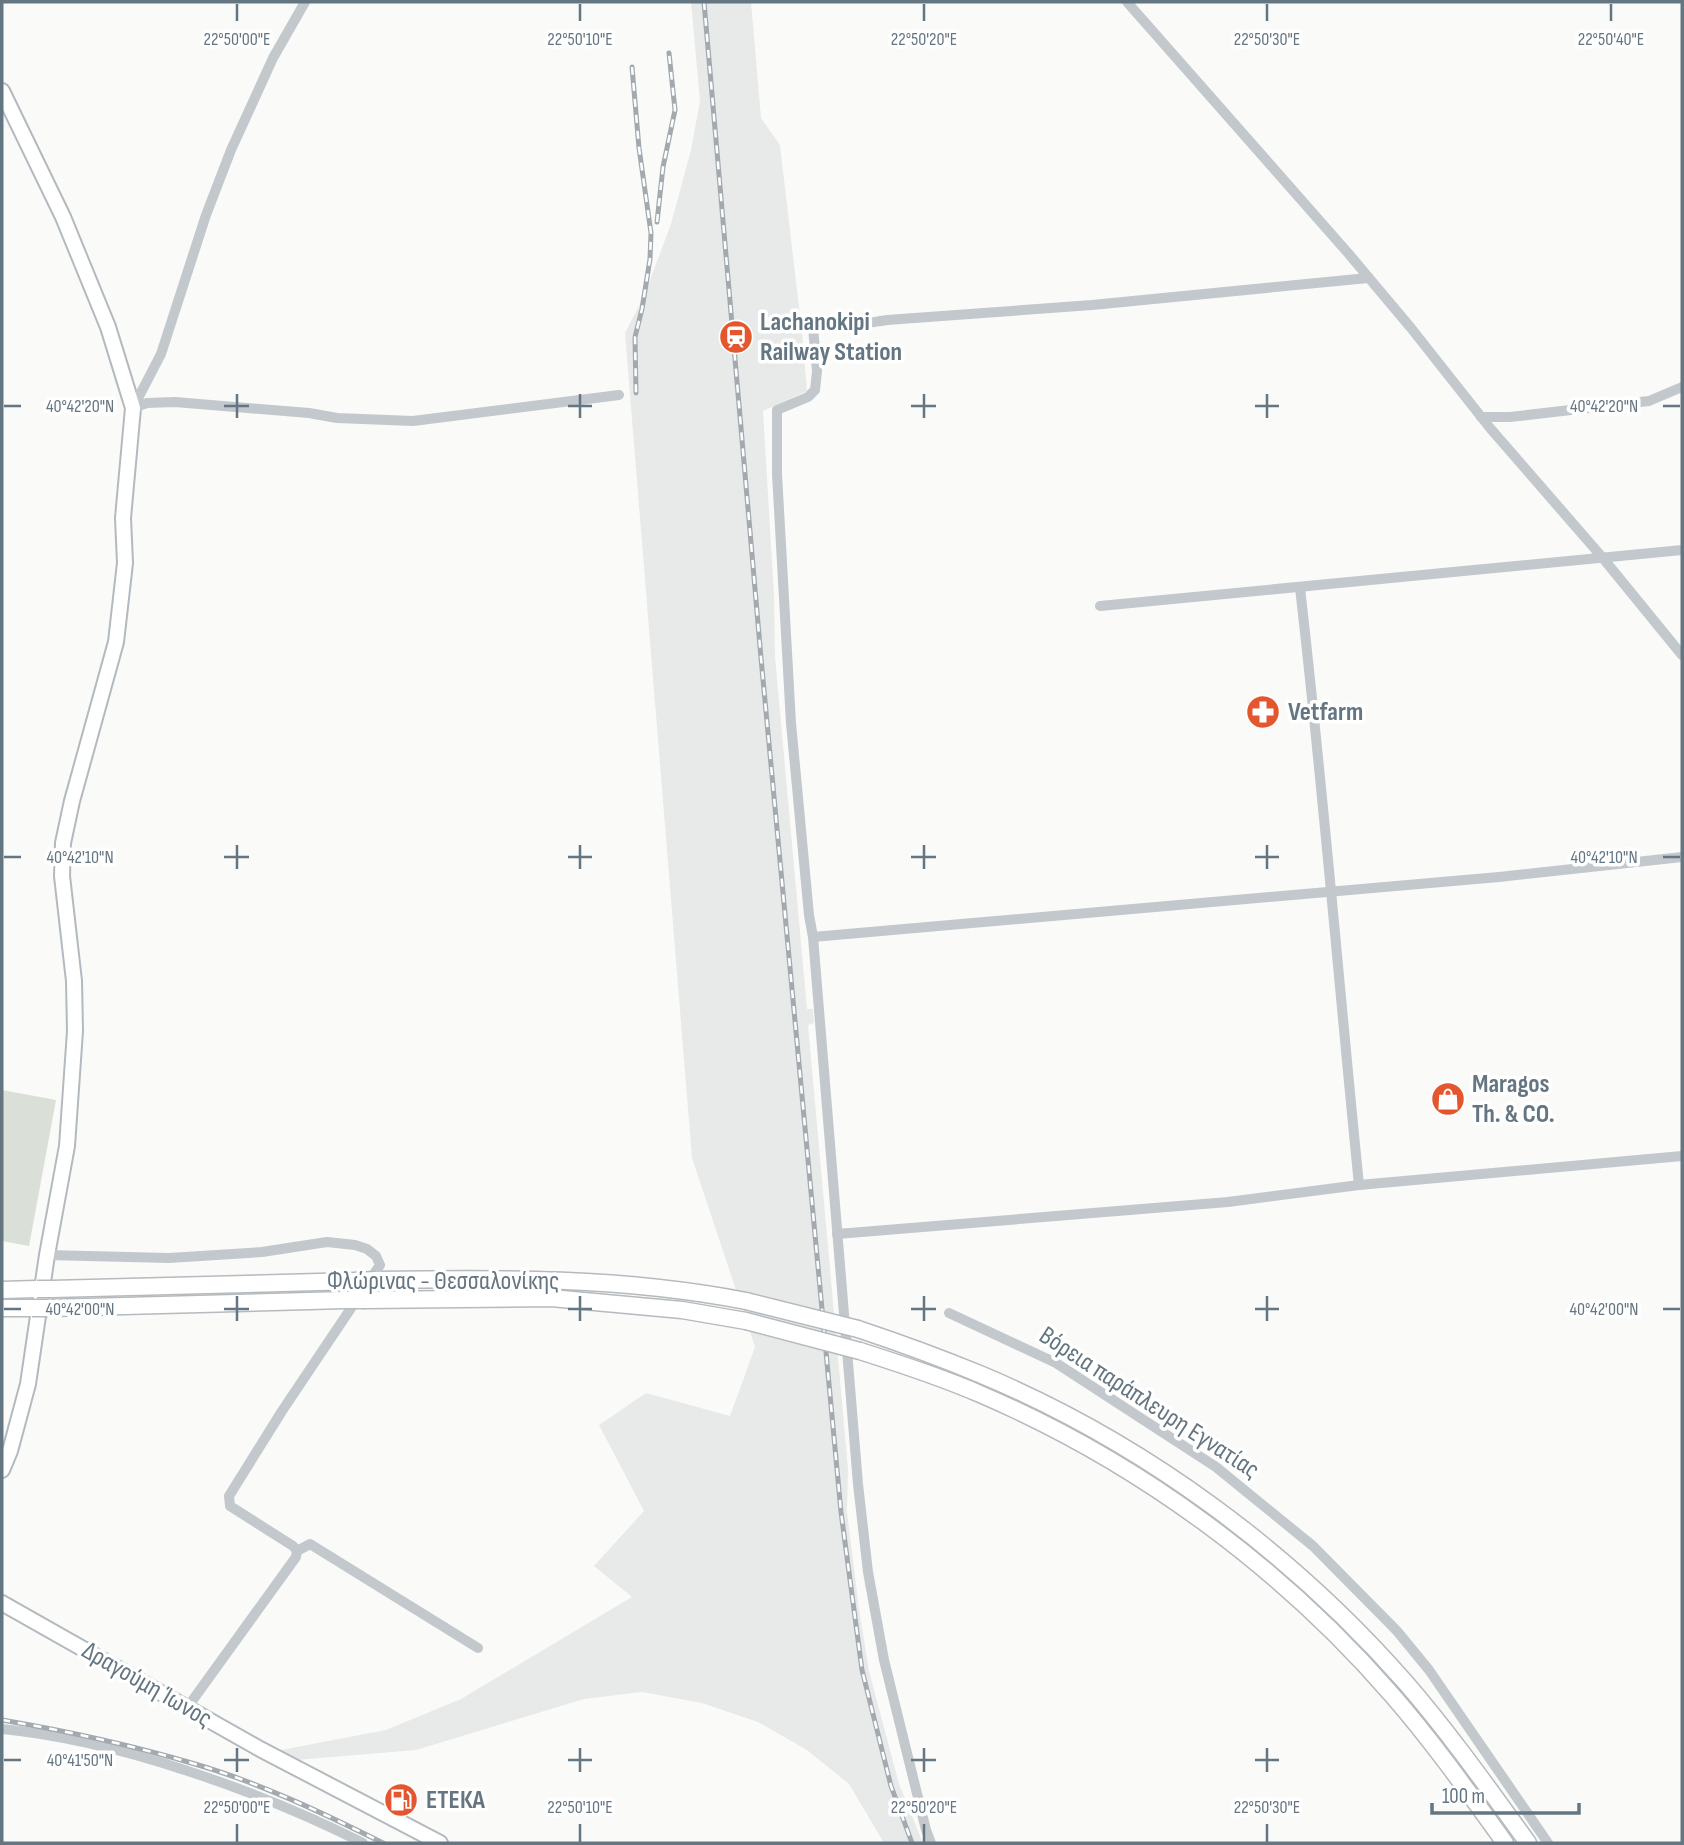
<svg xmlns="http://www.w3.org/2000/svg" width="1684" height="1845" font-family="'Sofia Sans Condensed',sans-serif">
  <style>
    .built { fill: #e8e9e9 }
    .green { fill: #dadfd7 }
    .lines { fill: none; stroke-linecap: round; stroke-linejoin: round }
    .secondary-casing { stroke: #b3babf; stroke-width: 18 }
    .primary-casing { stroke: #b5babe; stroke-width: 19 }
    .street { stroke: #c3c8cc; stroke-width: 10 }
    .secondary { stroke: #fff; stroke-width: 14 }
    .primary { stroke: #fff; stroke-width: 16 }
    .rail-casing { stroke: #a2aab0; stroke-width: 5 }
    .rail { stroke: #fff; stroke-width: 2.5; stroke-dasharray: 8; stroke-linecap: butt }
    .primary-bridge-casing { stroke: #b5babe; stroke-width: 19; stroke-linecap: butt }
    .primary-bridge { stroke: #fff; stroke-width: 16 }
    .ticks { fill: none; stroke: #657683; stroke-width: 2.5 }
    .labels { text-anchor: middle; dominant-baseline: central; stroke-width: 7; stroke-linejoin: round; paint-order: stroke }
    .poi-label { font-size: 26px; font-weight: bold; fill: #657683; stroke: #fff; text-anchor: start }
    .street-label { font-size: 26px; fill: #657683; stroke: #fff }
    .ticks-label { font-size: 18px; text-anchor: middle; fill: #657683; stroke: #fff; stroke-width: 7; stroke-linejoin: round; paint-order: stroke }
  </style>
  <rect width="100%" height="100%" fill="#fafaf8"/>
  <polygon class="built" points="691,2 751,2 761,118 780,145 802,333 807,391 763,411 774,595 775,657 807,1009 813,1009 814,1023 808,1025 848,1469 847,1512 859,1609 869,1671 899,1784 923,1843 884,1843 849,1784 807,1750 758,1722 702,1703 642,1692 584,1699 416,1750 296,1760 276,1751 386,1730 461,1699 632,1597 594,1566 644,1511 599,1425 646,1393 730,1416 755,1347 692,1158 625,333 644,296 671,224 691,150 700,101"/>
  <polygon class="green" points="2,1090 56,1100 29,1246 2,1241"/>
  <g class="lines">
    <g class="secondary-casing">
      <g id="secondary">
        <polyline points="2,91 63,217 108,327 133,408 123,518 125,563 116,642 72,801 63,843 62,876 74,981 75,1031 67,1146 47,1255 28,1384 10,1451 2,1470"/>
        <polyline points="2,1603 260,1749 440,1843"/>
      </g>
    </g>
    <g class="primary-casing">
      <g id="primary">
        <path d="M 376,1280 C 500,1278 623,1277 746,1301"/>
        <polyline points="52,1289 356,1281"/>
        <polyline points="2,1290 37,1289"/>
        <polyline points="365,1300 551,1298 682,1310 746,1321"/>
        <polyline points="2,1308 32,1308"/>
        <polyline points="49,1308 345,1300"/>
        <path d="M 858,1329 C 900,1343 941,1358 982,1375 C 1144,1443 1291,1552 1406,1683 C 1450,1734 1489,1789 1528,1843"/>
        <path d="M 860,1351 C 901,1364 941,1377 980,1394 C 1137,1461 1281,1567 1392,1695 C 1433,1742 1469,1793 1505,1843"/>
      </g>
    </g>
    <g class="street">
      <polyline points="1127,2 1348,253 1411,328 1490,428 1602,557 1682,655"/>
      <polyline points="133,408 147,403 175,402 309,413 337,418 413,421 619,395"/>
      <polyline points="133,408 161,354 206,215 231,150 273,58 305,2"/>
      <polyline points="1481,417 1510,417 1649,401 1682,387"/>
      <path d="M 1300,588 C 1323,787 1339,986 1359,1185"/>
      <polyline points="1100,606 1682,550"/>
      <polyline points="813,937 1499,877 1682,857"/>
      <polyline points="837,1234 1228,1202 1359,1185 1682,1156"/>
      <polyline points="47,1255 169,1258 262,1252 327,1242 355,1245 367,1249 376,1256 380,1265 282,1411 229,1496 230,1506 293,1546 297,1551"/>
      <polyline points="949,1313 1056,1363 1216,1467 1313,1546 1397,1631 1429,1670 1548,1843"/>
      <polyline points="187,1708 296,1557 297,1551 310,1544 478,1648"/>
      <path d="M 2,1729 C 118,1740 259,1791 363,1843"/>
      <path d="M 931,1843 L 926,1830 L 884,1660 L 868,1572 L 858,1484 L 813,937 L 809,915 L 791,723 L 777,474 L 777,410 L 808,397 L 815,390 L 817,371 L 813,328 L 814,323 C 824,321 832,326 842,326 C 857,326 872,322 887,320 L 1092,305 L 1368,278"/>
    </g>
    <use href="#secondary" class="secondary"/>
    <use href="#primary" class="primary"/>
    <g class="rail-casing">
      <g id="rail">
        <polyline points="704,2 761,658 841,1512 862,1670 891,1786 912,1843"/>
        <polyline points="632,67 639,148 651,233 650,259 642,309 635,337 636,393"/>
        <polyline points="657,222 663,167 675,110 669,53"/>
        <path d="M 2,1720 C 67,1731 131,1745 195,1764 C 260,1783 323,1813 383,1843"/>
      </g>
    </g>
    <use href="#rail" class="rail"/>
    <g class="primary-bridge-casing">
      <g id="primary-bridge">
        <polyline points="356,1281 376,1280"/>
        <polyline points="37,1289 52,1289"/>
        <polyline points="345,1300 365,1300"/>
        <polyline points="746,1301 858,1329"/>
        <polyline points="32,1308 49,1308"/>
        <polyline points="746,1321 860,1351"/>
      </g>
    </g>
    <use href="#primary-bridge" class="primary-bridge"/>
  </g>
  <path class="ticks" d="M 237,4 L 237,21M 580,4 L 580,21M 924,4 L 924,21M 1267,4 L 1267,21M 1611,4 L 1611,21M 237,394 L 237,418M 580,394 L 580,418M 924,394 L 924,418M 1267,394 L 1267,418M 4,406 L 21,406M 224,406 L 249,406M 568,406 L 592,406M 911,406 L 936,406M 1255,406 L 1279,406M 1663,406 L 1680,406M 237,845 L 237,869M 580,845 L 580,869M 924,845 L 924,869M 1267,845 L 1267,869M 4,857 L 21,857M 224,857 L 249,857M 568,857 L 592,857M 911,857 L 936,857M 1255,857 L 1279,857M 1663,857 L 1680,857M 237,1296 L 237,1321M 580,1296 L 580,1321M 924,1296 L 924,1321M 1267,1296 L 1267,1321M 4,1309 L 21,1309M 224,1309 L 249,1309M 568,1309 L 592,1309M 911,1309 L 936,1309M 1255,1309 L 1279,1309M 1663,1309 L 1680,1309M 237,1748 L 237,1772M 580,1748 L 580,1772M 924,1748 L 924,1772M 1267,1748 L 1267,1772M 4,1760 L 21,1760M 224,1760 L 249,1760M 568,1760 L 592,1760M 911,1760 L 936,1760M 1255,1760 L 1279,1760M 237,1824 L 237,1842M 580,1824 L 580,1842M 924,1824 L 924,1842M 1267,1824 L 1267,1842"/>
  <defs>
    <g id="station-disc" transform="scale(1.75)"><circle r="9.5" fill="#e4572e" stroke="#fff"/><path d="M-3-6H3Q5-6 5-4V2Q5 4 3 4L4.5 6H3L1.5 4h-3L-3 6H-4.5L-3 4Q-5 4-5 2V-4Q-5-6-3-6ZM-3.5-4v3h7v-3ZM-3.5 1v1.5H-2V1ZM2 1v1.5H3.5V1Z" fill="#fff"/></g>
    <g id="pharmacy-disc" transform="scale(1.75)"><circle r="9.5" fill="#e4572e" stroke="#fff"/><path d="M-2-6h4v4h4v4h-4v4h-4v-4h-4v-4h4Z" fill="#fff"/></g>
    <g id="shop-disc" transform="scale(1.75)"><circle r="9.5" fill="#e4572e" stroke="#fff"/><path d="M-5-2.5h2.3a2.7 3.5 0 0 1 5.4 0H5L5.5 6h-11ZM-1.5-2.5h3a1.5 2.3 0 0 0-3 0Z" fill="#fff"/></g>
    <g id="fuel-disc" transform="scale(1.75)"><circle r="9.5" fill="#e4572e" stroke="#fff"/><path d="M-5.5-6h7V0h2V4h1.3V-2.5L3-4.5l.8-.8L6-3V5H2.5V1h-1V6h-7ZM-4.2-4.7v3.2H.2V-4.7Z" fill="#fff"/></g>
  </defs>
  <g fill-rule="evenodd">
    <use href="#station-disc" x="736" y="337"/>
    <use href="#pharmacy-disc" x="1263" y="712"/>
    <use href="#shop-disc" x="1448" y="1099"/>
    <use href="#fuel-disc" x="401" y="1800"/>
  </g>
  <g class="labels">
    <g class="poi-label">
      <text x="760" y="322">Lachanokipi<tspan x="760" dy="30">Railway Station</tspan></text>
      <text x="1288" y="712">Vetfarm</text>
      <text x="1472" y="1084">Maragos<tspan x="1472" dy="30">Th. &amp; CO.</tspan></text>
      <text x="426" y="1800">ΕΤΕΚΑ</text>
    </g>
    <g class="street-label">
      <text x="443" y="1281">Φλώρινας - Θεσσαλονίκης</text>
      <text transform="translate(1149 1403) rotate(33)">Βόρεια παράπλευρη Εγνατίας</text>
      <text transform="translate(147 1685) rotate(30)">Δραγούμη Ίωνος</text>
    </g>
  </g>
  <g class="ticks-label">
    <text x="237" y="45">22°50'00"E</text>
    <text x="580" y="45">22°50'10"E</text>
    <text x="924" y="45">22°50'20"E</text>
    <text x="1267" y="45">22°50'30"E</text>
    <text x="1611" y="45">22°50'40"E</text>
    <text x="80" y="412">40°42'20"N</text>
    <text x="1604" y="412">40°42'20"N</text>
    <text x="80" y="863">40°42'10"N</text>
    <text x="1604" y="863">40°42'10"N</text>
    <text x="80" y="1315">40°42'00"N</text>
    <text x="1604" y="1315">40°42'00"N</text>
    <text x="80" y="1766">40°41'50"N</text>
    <text x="237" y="1813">22°50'00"E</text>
    <text x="580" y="1813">22°50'10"E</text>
    <text x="924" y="1813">22°50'20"E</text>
    <text x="1267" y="1813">22°50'30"E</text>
  </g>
  <rect width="1684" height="1845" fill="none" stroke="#657683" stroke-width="7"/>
  <path d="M1432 1803v10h147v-10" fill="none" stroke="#657683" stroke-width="3.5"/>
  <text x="1442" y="1803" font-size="21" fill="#657683" stroke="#ffffff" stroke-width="5" paint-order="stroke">100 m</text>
</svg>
